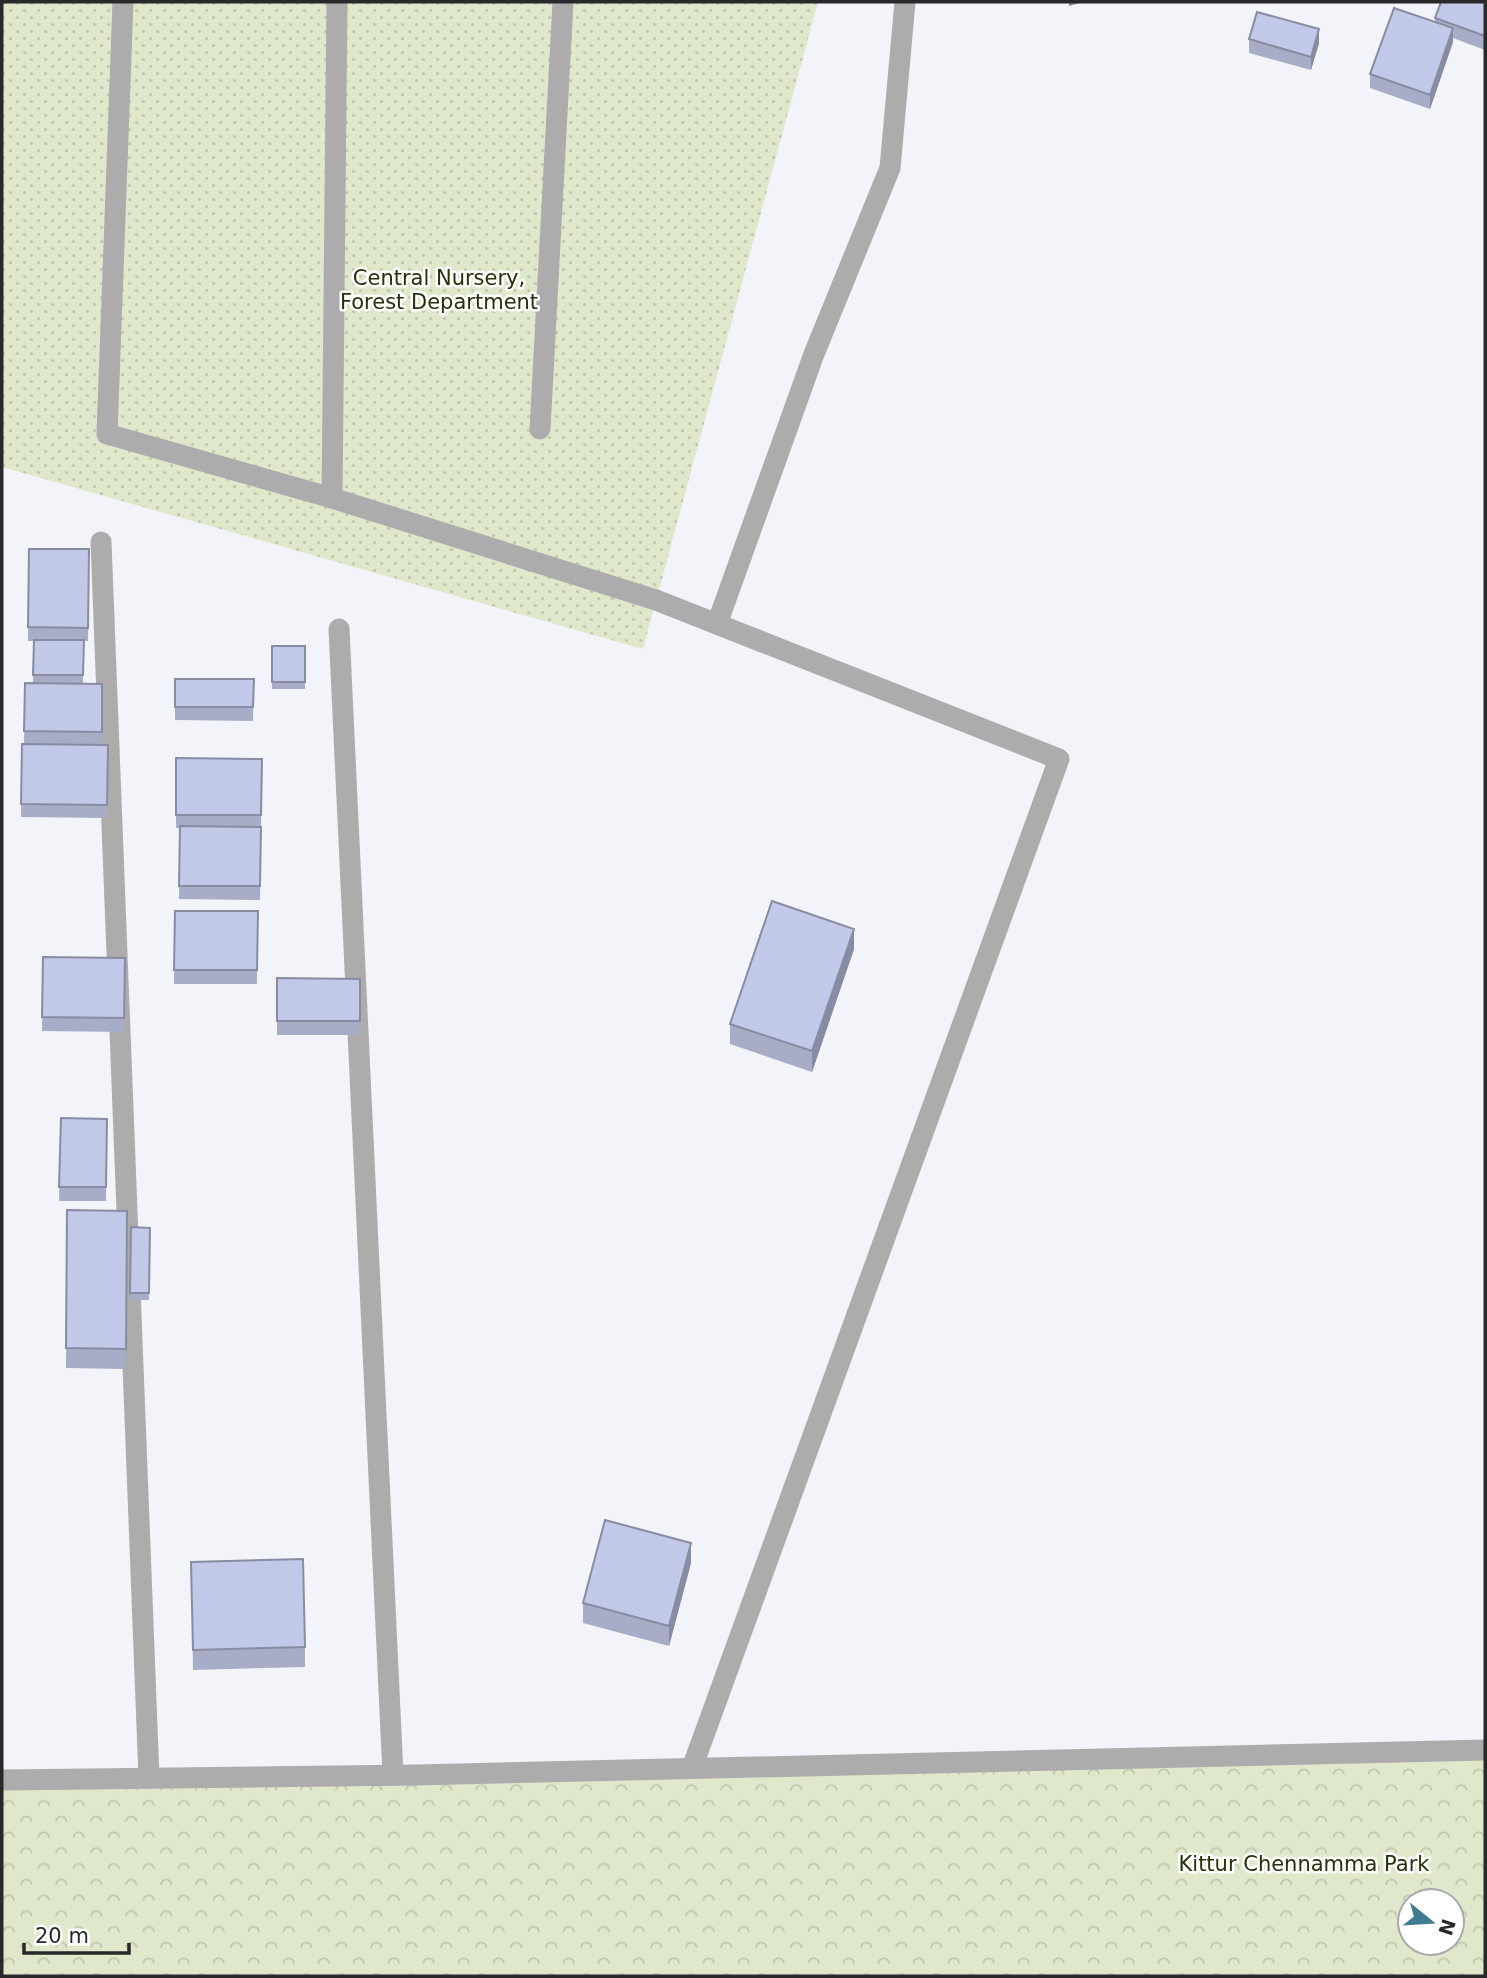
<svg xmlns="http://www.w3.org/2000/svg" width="1487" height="1978" font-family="'DejaVu Sans',sans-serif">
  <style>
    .park { fill: url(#park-crowns); fill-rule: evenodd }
    .garden { fill: url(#garden-dots) }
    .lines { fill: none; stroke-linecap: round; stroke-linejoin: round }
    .minor { stroke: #aeabac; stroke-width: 21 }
    .tertiary { stroke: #aeabac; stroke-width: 21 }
    .wall { fill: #a7acc7 }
    .shaded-wall { fill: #888ca2 }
    .building { fill: #c2c8e7; stroke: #888ca2; stroke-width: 2 }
    .labels { text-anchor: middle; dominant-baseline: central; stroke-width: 5; stroke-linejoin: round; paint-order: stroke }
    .park-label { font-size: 21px; fill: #263009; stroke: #fff }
  </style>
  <defs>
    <pattern id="park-crowns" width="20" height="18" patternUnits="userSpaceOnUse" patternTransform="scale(1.75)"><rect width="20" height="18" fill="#dfe8cb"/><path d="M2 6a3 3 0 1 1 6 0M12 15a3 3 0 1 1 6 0" fill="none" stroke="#bfc7ae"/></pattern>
    <pattern id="garden-dots" width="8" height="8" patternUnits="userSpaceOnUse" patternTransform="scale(1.75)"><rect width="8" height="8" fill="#dfe8cb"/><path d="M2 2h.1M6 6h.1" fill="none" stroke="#bfc7ae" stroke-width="1.8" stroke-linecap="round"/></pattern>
  </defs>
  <rect width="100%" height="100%" fill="#f2f4f9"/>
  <path class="park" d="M 1485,1749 L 1485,1976 L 2,1976 L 2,1777 ZM 1410,1901 L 1452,1901 L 1452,1943 L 1410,1943 Z"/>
  <polygon class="garden" points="2,2 818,2 643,649 2,467"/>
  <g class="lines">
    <g class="minor">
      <polyline points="123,2 107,434 332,498"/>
      <polyline points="337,2 332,498 656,600 1059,759 692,1768"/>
      <polyline points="540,429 563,2"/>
      <polyline points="101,542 149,1778"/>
      <polyline points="717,624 814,354 890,168 905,2"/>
      <polyline points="339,629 393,1775"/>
    </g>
    <polyline class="tertiary" points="2,1780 416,1775 1485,1750"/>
  </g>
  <g class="wall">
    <polygon points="1485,2 1485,50 1453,38 1453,42 1430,109 1370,88 1370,74 1435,22 1435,18"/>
    <polygon points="1249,39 1319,43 1311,70 1249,53"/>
    <polygon points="29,549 89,549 88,641 84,641 83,683 102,684 102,745 108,745 107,818 21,817 22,744 24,744 25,683 33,683 34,641 28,641"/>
    <rect x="272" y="646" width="33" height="43"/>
    <polygon points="175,679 254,679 253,721 175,720"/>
    <polygon points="176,758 262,759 260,900 179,899 180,828 176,828"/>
    <polygon points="175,911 258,911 257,984 174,984"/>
    <polygon points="854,949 812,1072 730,1044 730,1024"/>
    <polygon points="43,957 125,958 124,1032 42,1031"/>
    <polygon points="277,978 360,979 360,1035 277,1035"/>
    <polygon points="61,1118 107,1119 106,1201 59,1201"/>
    <polygon points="67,1210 127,1211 126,1369 66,1368"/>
    <polygon points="131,1227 150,1228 149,1300 130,1300"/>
    <polygon points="191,1562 305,1647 305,1667 193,1670"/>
    <polygon points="691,1563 669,1646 583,1623 583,1603"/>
  </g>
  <g class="shaded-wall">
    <polygon points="1069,2 1083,2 1069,6"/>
    <polygon points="1453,28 1453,42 1430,109 1430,95"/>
    <polygon points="1319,29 1319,43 1311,70 1311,57"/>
    <polygon points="854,929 854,949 812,1072 812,1051"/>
    <polygon points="691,1543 691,1563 669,1646 669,1626"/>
  </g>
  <g class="building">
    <polygon points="1441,2 1485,2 1485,36 1435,18"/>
    <polygon points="1394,8 1453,28 1430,95 1370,74"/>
    <polygon points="1257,12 1319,29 1311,57 1249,39"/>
    <polygon points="29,549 89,549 88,628 28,627"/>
    <polygon points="34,640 84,640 83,675 33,675"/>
    <rect x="272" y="646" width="33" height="36"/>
    <polygon points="175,679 254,679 253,707 175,707"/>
    <polygon points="25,683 102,684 102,732 24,731"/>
    <polygon points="22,744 108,745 107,805 21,804"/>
    <polygon points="176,758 262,759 261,815 176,815"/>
    <polygon points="180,826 261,827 260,886 179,886"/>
    <polygon points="772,901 854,929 812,1051 730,1024"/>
    <polygon points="175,911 258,911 257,970 174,970"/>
    <polygon points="43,957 125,958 124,1018 42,1017"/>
    <polygon points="277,978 360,979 360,1021 277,1021"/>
    <polygon points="61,1118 107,1119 106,1187 59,1187"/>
    <polygon points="67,1210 127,1211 126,1349 66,1348"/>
    <polygon points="131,1227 150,1228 149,1293 130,1293"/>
    <polygon points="605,1520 691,1543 669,1626 583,1603"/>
    <polygon points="303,1559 305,1647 193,1650 191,1562"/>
  </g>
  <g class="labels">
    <g class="park-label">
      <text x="439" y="278">Central Nursery,<tspan x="439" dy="24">Forest Department</tspan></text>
      <text x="1304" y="1864">Kittur Chennamma Park</text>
    </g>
  </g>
  <rect width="1487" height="1978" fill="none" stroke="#28292b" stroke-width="7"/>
  <g transform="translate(1431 1922) rotate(108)"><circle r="33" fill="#ffffff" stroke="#a9a9aa" stroke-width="2"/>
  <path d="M0-5L12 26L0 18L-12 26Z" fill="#3f7c92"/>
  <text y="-10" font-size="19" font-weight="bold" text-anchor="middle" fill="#28292b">N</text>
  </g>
  <path d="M24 1943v10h105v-10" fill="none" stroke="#28292b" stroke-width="3.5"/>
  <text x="35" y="1943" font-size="21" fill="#28292b" stroke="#ffffff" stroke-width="5" paint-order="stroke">20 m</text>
</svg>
